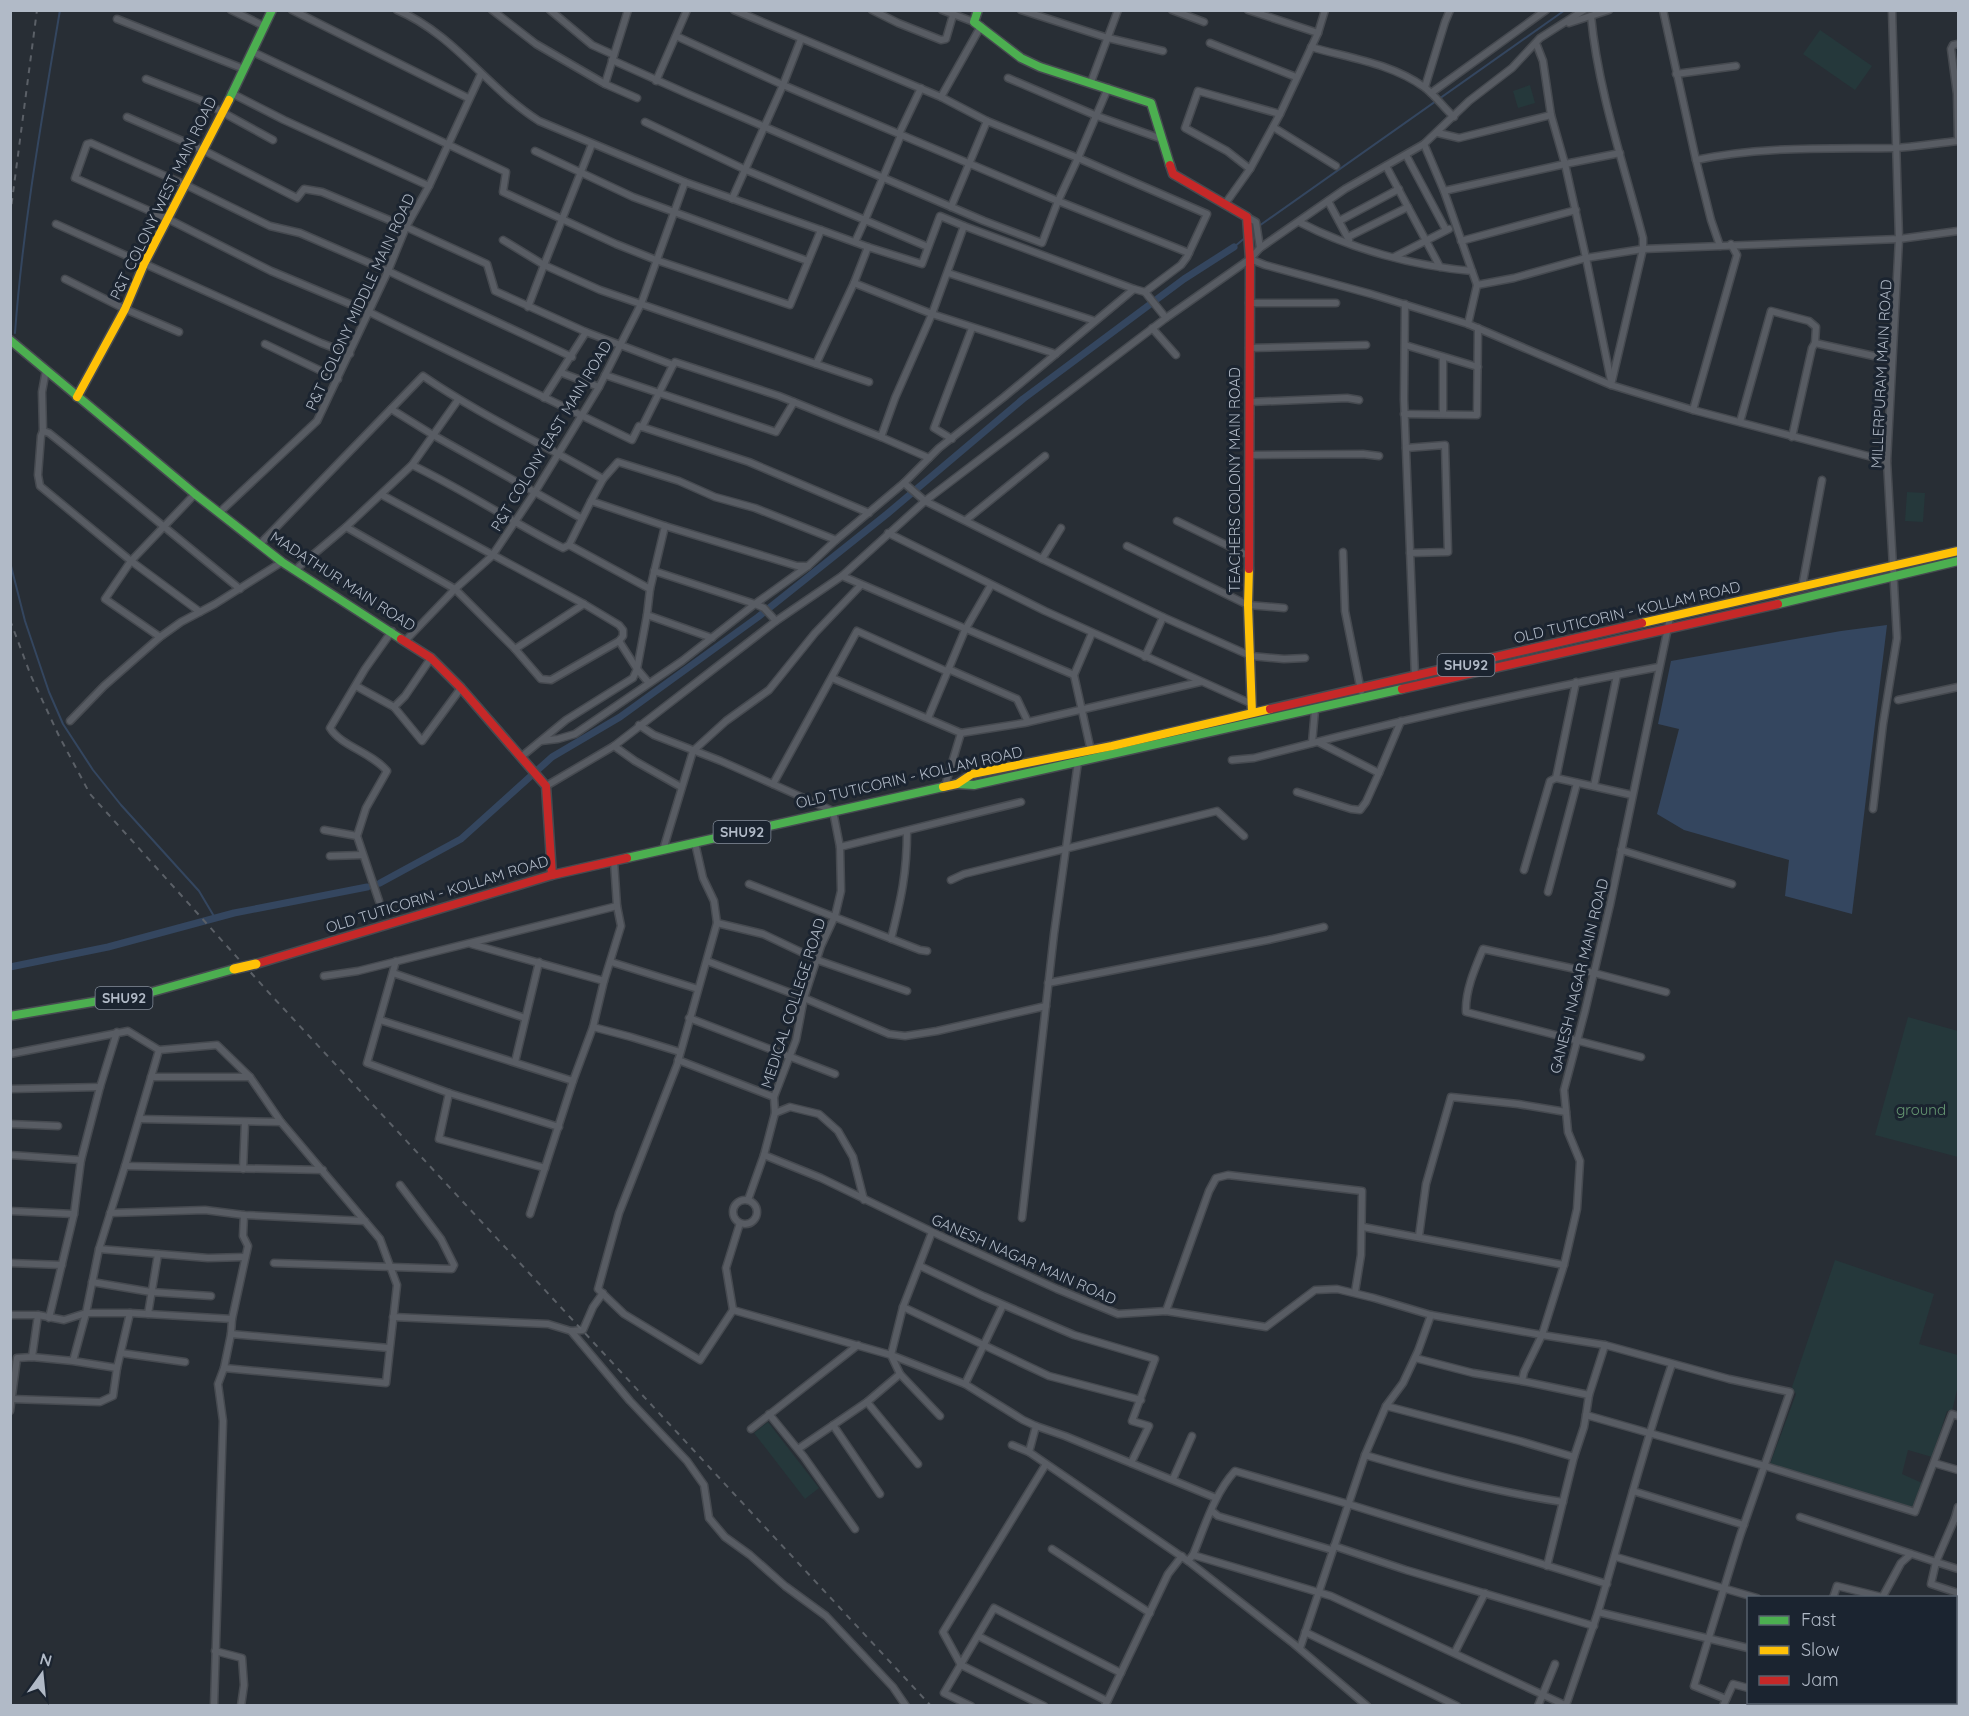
<svg xmlns="http://www.w3.org/2000/svg" width="1969" height="1716" font-family="Quicksand,sans-serif">
  <style>
    .green { fill: #25383b }
    .water { fill: #34465f }
    .lines { fill: none; stroke-linecap: round; stroke-linejoin: round }
    .stream { stroke: #34465f; stroke-width: 2 }
    .canal { stroke: #34465f; stroke-width: 7 }
    .street-casing { stroke: #464a50; stroke-width: 9 }
    .fast-casing { stroke: #464a50; stroke-width: 11 }
    .slow-casing { stroke: #464a50; stroke-width: 11 }
    .jam-casing { stroke: #464a50; stroke-width: 11 }
    .street { stroke: #585c63; stroke-width: 6 }
    .fast { stroke: #4caf50; stroke-width: 8 }
    .slow { stroke: #ffc107; stroke-width: 8 }
    .jam { stroke: #c62828; stroke-width: 8 }
    .rail { stroke: #5b6067; stroke-width: 2; stroke-dasharray: 6 6; stroke-linecap: butt }
    .slow-bridge-casing { stroke: #454a52; stroke-width: 12; stroke-linecap: butt }
    .slow-bridge { stroke: #ffc107; stroke-width: 9 }
    .labels { text-anchor: middle; dominant-baseline: central; stroke-width: 6; stroke-linejoin: round; paint-order: stroke }
    .shield { fill: #1b2430; stroke: #848d9a; stroke-width: 1.5 }
    .shield-label { font-size: 14px; font-weight: bold; fill: #b1bac7 }
    .street-label { font-size: 15px; fill: #b1bac7; stroke: #1b2430 }
    .park-label { font-size: 15px; fill: #679973; stroke: #1b2430 }
  </style>
  <rect width="100%" height="100%" fill="#282e35"/>
  <g class="green">
    <polygon points="1820,30 1872,66 1855,90 1803,54"/>
    <polygon points="1530,85 1535,103 1518,108 1513,91"/>
    <polygon points="1907,492 1925,493 1923,522 1905,521"/>
    <polygon points="1908,1017 1958,1031 1958,1157 1875,1135"/>
    <polygon points="1835,1260 1934,1294 1919,1344 1958,1355 1958,1386 1952,1411 1947,1411 1932,1457 1908,1450 1902,1474 1922,1483 1912,1507 1770,1464 1796,1394 1792,1387"/>
    <polygon points="768,1422 819,1488 805,1499 754,1433"/>
  </g>
  <polygon class="water" points="1887,625 1852,914 1785,896 1789,860 1684,830 1657,814 1679,729 1658,724 1671,661 1841,631"/>
  <g class="lines">
    <g class="stream">
      <polyline points="1259,226 1565,10"/>
      <polyline points="1234,247 1246,237"/>
      <path d="M 15,333 C 23,224 42,118 60,10"/>
      <polyline points="10,355 11,353"/>
      <polyline points="10,562 25,621 49,692 63,724 93,770 121,805 199,891 215,918"/>
    </g>
    <g class="canal">
      <polyline points="380,883 461,839 552,757 620,717 758,617 887,514 1023,399 1184,279 1234,247"/>
      <polyline points="10,967 108,947 234,913 367,887"/>
    </g>
    <g class="street-casing">
      <g id="street">
        <polyline points="231,10 264,26"/>
        <polyline points="292,10 468,98"/>
        <polyline points="492,10 536,44 605,84 637,98"/>
        <polyline points="550,10 592,45 614,55"/>
        <polyline points="734,10 941,97 987,121"/>
        <polyline points="872,10 898,23 941,40 946,39 953,15"/>
        <polyline points="942,10 974,22"/>
        <polyline points="1021,10 1108,38 1163,51"/>
        <polyline points="1172,10 1204,22"/>
        <polyline points="1248,10 1318,33"/>
        <polyline points="1663,10 1696,160 1711,220 1720,246"/>
        <path d="M 1591,16 C 1598,91 1624,165 1643,238 L 1643,249 L 1611,385"/>
        <polyline points="117,19 244,69"/>
        <polyline points="1569,23 1609,10"/>
        <polyline points="1210,43 1296,77"/>
        <polyline points="1536,43 1543,61 1551,115 1565,164 1620,153"/>
        <polyline points="1958,44 1953,45 1951,49 1957,94 1958,139"/>
        <path d="M 1311,47 C 1349,58 1390,63 1424,87 C 1435,95 1443,107 1454,117"/>
        <path d="M 253,52 L 506,172 L 503,192 L 616,244 L 656,260 L 790,305 L 821,230 L 685,182 L 539,121 C 488,89 454,34 397,10"/>
        <polyline points="612,60 688,94 984,221 1042,243 1058,201 783,85 676,36"/>
        <polyline points="1676,74 1736,66"/>
        <polyline points="1008,78 1097,116 1162,139"/>
        <polyline points="146,79 200,100 273,140"/>
        <polyline points="656,81 687,10"/>
        <polyline points="1091,82 1118,10"/>
        <polyline points="605,84 628,10"/>
        <polyline points="1425,87 1445,22 1450,10"/>
        <polyline points="1108,88 1078,158 1207,214 1187,257 1181,265 1145,292 1166,318"/>
        <polyline points="231,93 284,120 429,186"/>
        <polyline points="1431,93 1546,10"/>
        <polyline points="941,97 981,26"/>
        <polyline points="127,117 203,150 297,198 304,189 322,192 406,227 487,264 495,291 586,332 673,365 675,362 779,396 881,437 895,398 932,314 1056,354"/>
        <polyline points="645,122 746,170 865,220 901,135"/>
        <polyline points="1273,127 1336,166"/>
        <polyline points="1438,133 1459,138 1551,115"/>
        <polyline points="899,134 921,88"/>
        <polyline points="592,144 544,265 600,290 816,364 854,283 868,247 821,230"/>
        <polyline points="1424,144 1444,191 1472,271"/>
        <polyline points="535,151 633,197 808,261"/>
        <polyline points="1406,155 1446,230"/>
        <path d="M 1696,160 C 1761,146 1828,149 1894,148 C 1915,147 1937,143 1958,141"/>
        <polyline points="1386,166 1440,267"/>
        <polyline points="1250,169 1227,151 1185,128 1198,91 1280,114"/>
        <polyline points="1444,191 1565,164 1586,258 1611,381"/>
        <polyline points="732,199 783,85 801,39"/>
        <polyline points="1328,201 1349,240"/>
        <polyline points="1225,204 1250,169 1280,114 1318,33 1325,10"/>
        <polyline points="951,207 987,121 1078,158 1058,201 1189,253"/>
        <polyline points="1247,217 1256,222 1260,248"/>
        <polyline points="1339,221 1399,189"/>
        <path d="M 1299,222 C 1351,249 1413,266 1472,271 L 1477,285"/>
        <polyline points="56,224 321,343 350,354"/>
        <polyline points="1348,237 1408,207"/>
        <polyline points="503,240 544,265 528,307"/>
        <polyline points="1461,241 1576,210"/>
        <polyline points="855,242 865,220 928,247"/>
        <polyline points="868,247 922,264 940,216 964,226 1134,289"/>
        <polyline points="1394,257 1449,229"/>
        <polyline points="1250,259 1265,265 1371,294 1468,324 1611,385 1693,410 1887,461"/>
        <polyline points="948,273 1095,321"/>
        <polyline points="65,279 125,309 179,332"/>
        <polyline points="854,283 932,314 964,226"/>
        <polyline points="1249,303 1336,303"/>
        <polyline points="1405,304 1404,399 1415,677"/>
        <polyline points="1468,324 1477,285 1514,278 1586,258 1643,249 1899,239 1958,231"/>
        <polyline points="1152,328 1176,355"/>
        <polyline points="1815,343 1892,360"/>
        <polyline points="265,344 338,379"/>
        <polyline points="1405,345 1478,367"/>
        <polyline points="1249,348 1366,345"/>
        <polyline points="572,357 388,271 300,233 270,226 186,185 91,143 87,144 75,178 168,219 271,271 369,312 632,440 639,426 749,462 869,513"/>
        <polyline points="816,364 869,382"/>
        <polyline points="46,370 42,392 43,431 41,436 38,475 40,486 131,561 200,612"/>
        <polyline points="562,373 599,387"/>
        <polyline points="605,375 776,432 794,402"/>
        <polyline points="544,398 586,332"/>
        <polyline points="1250,402 1347,398 1359,400"/>
        <polyline points="391,409 433,435 581,518"/>
        <polyline points="1693,410 1737,255 1731,244"/>
        <polyline points="1404,414 1477,415 1478,328"/>
        <polyline points="1443,414 1443,357"/>
        <polyline points="1740,422 1771,311 1809,321 1816,327 1815,343 1812,348 1792,437"/>
        <polyline points="642,427 673,365"/>
        <path d="M 43,431 L 49,433 C 113,484 176,537 240,589"/>
        <polyline points="881,437 929,458"/>
        <polyline points="952,439 934,428 972,328"/>
        <polyline points="1406,448 1445,445 1448,552 1410,553"/>
        <polyline points="1250,455 1363,454 1379,456"/>
        <path d="M 412,465 C 464,490 512,522 563,548 L 569,545 L 591,501 L 665,526 L 650,589 L 647,615 L 712,638"/>
        <polyline points="603,479 618,462 679,481 715,497 755,508 836,540"/>
        <polyline points="904,483 925,501 1042,559 1163,617 1251,656 1284,659 1305,658"/>
        <polyline points="220,512 317,421 388,271 406,227 429,186 481,74"/>
        <polyline points="966,520 1045,456"/>
        <polyline points="1177,521 1249,556"/>
        <polyline points="665,526 797,566 808,566"/>
        <polyline points="346,527 455,589 515,649 541,679 551,680 619,641 623,636 623,630 619,625 584,604 382,495"/>
        <polyline points="888,533 1045,611 1252,704"/>
        <path d="M 259,545 L 423,376 C 480,415 543,444 603,479 L 591,501"/>
        <polyline points="569,545 650,589"/>
        <polyline points="1127,546 1248,605 1284,608"/>
        <polyline points="1343,552 1345,611 1361,691"/>
        <polyline points="1042,559 1061,528"/>
        <polyline points="295,570 346,527 412,465 458,400"/>
        <polyline points="654,571 755,604 764,608 776,621"/>
        <polyline points="842,576 1074,675"/>
        <polyline points="1802,587 1822,480"/>
        <polyline points="160,637 105,599 131,561 195,494"/>
        <polyline points="406,640 455,589 492,556 535,492 599,387 641,304 685,182"/>
        <polyline points="619,641 637,669 648,682"/>
        <polyline points="515,649 584,604"/>
        <polyline points="1145,657 1163,617"/>
        <polyline points="948,669 1017,699 1028,722"/>
        <polyline points="832,678 961,733 1024,723 1200,682"/>
        <polyline points="356,686 394,707 405,696 431,658"/>
        <polyline points="1898,700 1958,687"/>
        <polyline points="394,707 422,741 461,688"/>
        <polyline points="928,718 965,630 991,585"/>
        <polyline points="70,721 104,686 160,637 181,622 215,604 282,562"/>
        <polyline points="639,725 654,735 721,761 833,811 840,847 841,891 835,916 821,946 804,998 796,1040 774,1097 775,1113 764,1155 748,1200"/>
        <polyline points="541,741 558,739 575,734 682,661 755,604 808,566 836,540 904,483 939,448 1004,397 1134,289 1145,292"/>
        <polyline points="1312,743 1315,710"/>
        <polyline points="614,746 635,761 681,787"/>
        <polyline points="1091,751 1074,675 1092,633"/>
        <polyline points="521,757 566,720 633,678 637,669 647,615"/>
        <path d="M 1232,760 L 1254,758 C 1388,723 1523,692 1659,667"/>
        <polyline points="1379,773 1401,721"/>
        <polyline points="1556,778 1632,795"/>
        <polyline points="773,784 857,631 946,671"/>
        <polyline points="546,786 614,746 776,621 842,576 925,501 1166,318 1250,259 1260,248 1345,189 1424,144 1469,101 1512,68 1540,38 1584,10"/>
        <polyline points="945,786 961,733"/>
        <polyline points="1594,786 1617,675"/>
        <polyline points="1297,792 1351,809 1360,810 1366,802 1379,773 1318,742"/>
        <polyline points="1873,809 1883,724 1897,638 1887,461 1899,239 1892,10"/>
        <polyline points="324,830 357,836"/>
        <polyline points="695,843 703,878 714,901 717,923 677,1065 619,1213 598,1289 624,1314 700,1360 733,1310 891,1355 965,1384 1023,1420 1036,1426 1029,1452 1188,1561 1294,1644 1367,1706"/>
        <polyline points="840,847 1021,802"/>
        <polyline points="663,850 693,751 726,721 769,690 815,633 861,585"/>
        <polyline points="1621,850 1732,884"/>
        <polyline points="330,856 362,855"/>
        <polyline points="1524,870 1550,781 1556,778 1576,682"/>
        <polyline points="951,880 964,874 1217,811 1244,836"/>
        <polyline points="749,884 920,950 927,951"/>
        <polyline points="1548,892 1577,783"/>
        <path d="M 379,901 L 357,836 L 366,808 L 387,771 C 371,752 341,746 330,728 L 365,669 L 392,631"/>
        <polyline points="717,923 763,934 820,961 907,991"/>
        <path d="M 891,939 C 901,899 907,873 907,831"/>
        <polyline points="471,944 604,981"/>
        <polyline points="396,961 367,1063 449,1093 559,1127"/>
        <polyline points="707,961 804,998 889,1034 905,1036 937,1031 1046,1006"/>
        <polyline points="611,962 698,989"/>
        <polyline points="393,973 525,1018"/>
        <polyline points="324,976 358,971 617,906 614,861"/>
        <polyline points="1048,983 1268,940 1324,927"/>
        <polyline points="689,1018 835,1074"/>
        <polyline points="380,1020 573,1081"/>
        <polyline points="593,1027 631,1037 680,1052"/>
        <polyline points="10,1054 128,1031 159,1050 217,1045 250,1077 281,1122 380,1239 397,1285 386,1383 224,1368"/>
        <path d="M 1641,1057 L 1466,1012 C 1465,991 1475,968 1483,949 L 1594,973 L 1666,992"/>
        <polyline points="678,1060 774,1097"/>
        <polyline points="515,1062 539,962"/>
        <polyline points="151,1077 250,1077"/>
        <polyline points="10,1089 100,1087"/>
        <polyline points="449,1093 439,1139 545,1168"/>
        <polyline points="775,1113 790,1107 819,1114 838,1131 853,1157 864,1200"/>
        <polyline points="139,1119 281,1122"/>
        <polyline points="10,1124 58,1126"/>
        <polyline points="10,1155 81,1160"/>
        <polyline points="764,1155 821,1178 943,1237 1057,1289 1118,1314 1166,1311 1266,1327 1315,1290 1337,1289 1374,1298 1431,1315 1542,1335 1564,1265 1577,1209 1580,1161 1568,1132 1564,1090 1585,1011 1610,905 1670,618"/>
        <polyline points="125,1166 323,1170"/>
        <polyline points="243,1169 245,1122"/>
        <circle cx="745" cy="1212" r="12"/>
        <polyline points="10,1211 74,1214"/>
        <polyline points="110,1213 205,1210 244,1215 365,1221"/>
        <polyline points="530,1214 573,1081 593,1027 604,981 621,926 617,906"/>
        <polyline points="1022,1218 1054,934 1078,762"/>
        <polyline points="1363,1227 1564,1265"/>
        <polyline points="1419,1236 1426,1184 1451,1097 1518,1104 1566,1112"/>
        <polyline points="99,1249 208,1258 245,1257"/>
        <polyline points="10,1263 62,1265"/>
        <polyline points="274,1263 452,1269 454,1265 441,1239 400,1185"/>
        <polyline points="920,1266 983,1296 1074,1335 1155,1359 1132,1421 1149,1426 1131,1463"/>
        <polyline points="92,1282 151,1292 211,1296"/>
        <polyline points="903,1307 1049,1376 1141,1400"/>
        <polyline points="733,1310 726,1268 740,1223"/>
        <polyline points="1166,1311 1209,1191 1216,1178 1228,1175 1362,1191 1361,1255 1355,1292"/>
        <polyline points="130,1313 148,1314 158,1254"/>
        <polyline points="148,1314 232,1319"/>
        <polyline points="10,1315 38,1315 64,1320 86,1313 99,1249 125,1166 159,1050"/>
        <polyline points="393,1317 548,1324 571,1331 583,1330 593,1307 603,1293"/>
        <polyline points="49,1318 74,1214 81,1160 100,1087 117,1032"/>
        <polyline points="571,1331 630,1401 687,1461 704,1485 709,1518 725,1537 750,1555 785,1586 826,1616 893,1687 906,1706"/>
        <polyline points="231,1334 232,1319 248,1246 243,1236 244,1215"/>
        <polyline points="121,1353 185,1362"/>
        <polyline points="32,1357 38,1315"/>
        <polyline points="1415,1358 1473,1373 1522,1381 1524,1372 1542,1335 1605,1345 1729,1379 1790,1392 1740,1536 1694,1686 1726,1699"/>
        <polyline points="900,1374 940,1416"/>
        <polyline points="1522,1381 1589,1395 1586,1415 1765,1466 1915,1512 1952,1414 1958,1416"/>
        <polyline points="965,1384 1003,1305"/>
        <polyline points="1589,1395 1605,1345"/>
        <polyline points="11,1399 100,1402 113,1396 117,1368"/>
        <polyline points="867,1402 918,1464"/>
        <polyline points="1386,1406 1520,1441 1574,1457"/>
        <polyline points="10,1411 17,1358 32,1357 73,1361 86,1313 130,1313 117,1368 73,1361"/>
        <polyline points="769,1414 804,1457 855,1529"/>
        <polyline points="833,1425 880,1494"/>
        <polyline points="1036,1426 1065,1436 1216,1498"/>
        <polyline points="751,1429 858,1345"/>
        <polyline points="1012,1445 1029,1452"/>
        <polyline points="798,1449 867,1402 900,1374 891,1355 903,1307 932,1232"/>
        <path d="M 1365,1455 C 1430,1474 1496,1492 1563,1502"/>
        <polyline points="1934,1463 1958,1470"/>
        <polyline points="1173,1479 1192,1436"/>
        <polyline points="1633,1491 1744,1525"/>
        <polyline points="1212,1511 1218,1516 1332,1550"/>
        <polyline points="1800,1517 1936,1562 1955,1518 1958,1519"/>
        <polyline points="1955,1518 1958,1507"/>
        <polyline points="1334,1546 1406,1570 1594,1626"/>
        <polyline points="1052,1549 1150,1613"/>
        <polyline points="1193,1555 1331,1596 1567,1706"/>
        <polyline points="1616,1557 1757,1598"/>
        <path d="M 1188,1561 L 1193,1555 C 1205,1526 1214,1494 1235,1471 L 1348,1504 L 1607,1584"/>
        <polyline points="1547,1566 1574,1457 1584,1427 1586,1415"/>
        <polyline points="1958,1569 1936,1562 1931,1584 1958,1593"/>
        <polyline points="1833,1598 1837,1586 1882,1597"/>
        <polyline points="1882,1598 1901,1563 1911,1554"/>
        <path d="M 1598,1612 C 1623,1529 1644,1445 1672,1364"/>
        <polyline points="1305,1632 1457,1706"/>
        <polyline points="978,1636 1107,1701"/>
        <polyline points="1956,1639 1958,1640"/>
        <polyline points="1300,1648 1365,1455 1386,1406 1403,1383 1418,1351 1431,1315"/>
        <polyline points="215,1651 242,1658 244,1685 241,1706"/>
        <polyline points="1455,1652 1485,1593"/>
        <polyline points="1956,1691 1958,1691"/>
        <polyline points="1799,1702 1813,1706"/>
        <polyline points="1566,1705 1598,1612 1748,1648"/>
        <polyline points="214,1706 223,1421 218,1384 224,1368 231,1334 389,1348"/>
        <polyline points="971,1706 944,1693 994,1608 1121,1673"/>
        <polyline points="1044,1706 961,1665 943,1632 1046,1464"/>
        <polyline points="1105,1706 1168,1574 1182,1556"/>
        <polyline points="1538,1706 1555,1664"/>
        <polyline points="1723,1706 1733,1684 1748,1688"/>
        <polyline points="1765,1706 1765,1702"/>
        <polyline points="1849,1706 1850,1702"/>
      </g>
    </g>
    <g class="fast-casing">
      <g id="fast">
        <polyline points="978,10 974,22 1021,58 1040,67 1151,103 1170,165"/>
        <polyline points="229,100 272,10"/>
        <polyline points="10,340 195,494 282,562 401,639"/>
        <polyline points="1778,604 1958,561"/>
        <polyline points="957,784 974,785 1402,689"/>
        <polyline points="627,858 943,787"/>
        <polyline points="10,1016 152,992 234,969"/>
      </g>
    </g>
    <g class="slow-casing">
      <g id="slow">
        <polyline points="77,397 125,309 144,264 229,100"/>
        <polyline points="1249,569 1248,605 1252,713"/>
        <polyline points="1642,623 1958,551"/>
        <polyline points="943,787 957,784 972,774 1112,746 1270,709"/>
      </g>
    </g>
    <g class="jam-casing">
      <g id="jam">
        <polyline points="1170,165 1173,174 1247,217 1250,259 1249,569"/>
        <polyline points="401,639 431,658 461,688 546,786 552,875"/>
        <polyline points="1402,689 1778,604"/>
        <polyline points="1270,709 1642,623"/>
        <polyline points="256,964 552,875 627,858"/>
      </g>
    </g>
    <use href="#street" class="street"/>
    <use href="#fast" class="fast"/>
    <use href="#slow" class="slow"/>
    <use href="#jam" class="jam"/>
    <g class="rail">
      <polyline points="10,216 37,10"/>
      <polyline points="10,620 31,676 59,736 90,794 271,995 931,1706"/>
    </g>
    <g class="slow-bridge-casing">
      <polyline id="slow-bridge" points="234,969 256,964"/>
    </g>
    <use href="#slow-bridge" class="slow-bridge"/>
  </g>
  <g class="labels">
    <g class="shield">
      <rect x="1437.5" y="654" width="57" height="22" rx="4.5"/>
      <rect x="713.5" y="821" width="57" height="22" rx="4.5"/>
      <rect x="95.5" y="987" width="57" height="22" rx="4.5"/>
    </g>
    <g class="shield-label">
      <text x="1466" y="665">SHU92</text>
      <text x="742" y="832">SHU92</text>
      <text x="124" y="998">SHU92</text>
    </g>
    <g class="street-label">
      <text transform="translate(163 198) rotate(-64)">P&amp;T COLONY WEST MAIN ROAD</text>
      <text transform="translate(360 302) rotate(-65)">P&amp;T COLONY MIDDLE MAIN ROAD</text>
      <text transform="translate(1881 374) rotate(-87)">MILLERPURAM MAIN ROAD</text>
      <text transform="translate(551 436) rotate(-59)">P&amp;T COLONY EAST MAIN ROAD</text>
      <text transform="translate(1234 480) rotate(-90)">TEACHERS COLONY MAIN ROAD</text>
      <text transform="translate(343 581) rotate(33)">MADATHUR MAIN ROAD</text>
      <text transform="translate(1627 612) rotate(-13)">OLD TUTICORIN - KOLLAM ROAD</text>
      <text transform="translate(909 777) rotate(-13)">OLD TUTICORIN - KOLLAM ROAD</text>
      <text transform="translate(437 894) rotate(-17)">OLD TUTICORIN - KOLLAM ROAD</text>
      <text transform="translate(1579 976) rotate(-76)">GANESH NAGAR MAIN ROAD</text>
      <text transform="translate(793 1003) rotate(-72)">MEDICAL COLLEGE ROAD</text>
      <text transform="translate(1024 1259) rotate(24)">GANESH NAGAR MAIN ROAD</text>
    </g>
    <g class="park-label">
      <text x="1921" y="1109">ground</text>
    </g>
  </g>
  <rect width="1969" height="1716" fill="none" stroke="#b1bac7" stroke-width="24"/>
  <rect x="1747" y="1596" width="210" height="108" fill="#1b2430" stroke="#57606c" stroke-width="1.5"/>
  <rect x="1759" y="1616" width="30" height="9" fill="#4caf50" stroke="#57606c" stroke-width="1.5"/>
  <text x="1801" y="1626" font-size="18" fill="#b1bac7">Fast</text>
  <rect x="1759" y="1646" width="30" height="9" fill="#ffc107" stroke="#57606c" stroke-width="1.5"/>
  <text x="1801" y="1656" font-size="18" fill="#b1bac7">Slow</text>
  <rect x="1759" y="1676" width="30" height="9" fill="#c62828" stroke="#57606c" stroke-width="1.5"/>
  <text x="1801" y="1686" font-size="18" fill="#b1bac7">Jam</text>
  <g transform="translate(42 1674) rotate(15)" stroke="#1b2430" stroke-width="4.5" paint-order="stroke">
  <path d="M0-4.5L10 22L0 15L-10 22Z" fill="#b1bac7"/>
  <text y="-9" font-size="16" font-weight="bold" text-anchor="middle" fill="#b1bac7">N</text>
  </g>
</svg>
